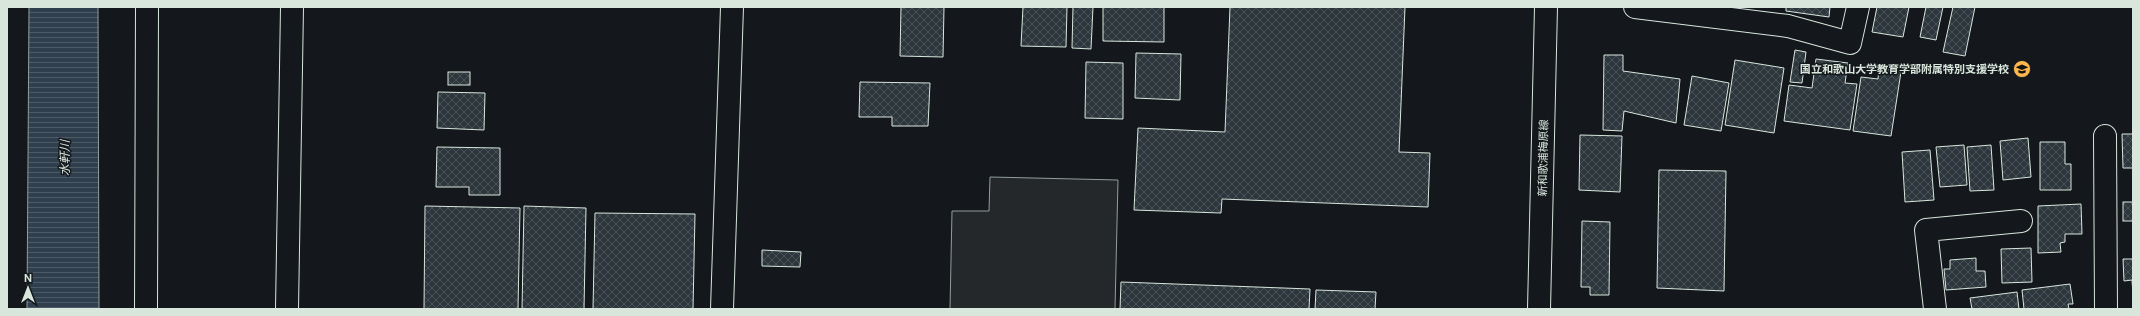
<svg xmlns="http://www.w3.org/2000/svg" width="2140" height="316" font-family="'DM Sans','Noto Sans JP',sans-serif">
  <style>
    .parking { fill: #24282b; stroke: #939e99 }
    .water { fill: url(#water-rules); stroke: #939e99 }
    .building { fill: url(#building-cross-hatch); stroke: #d8e6dc }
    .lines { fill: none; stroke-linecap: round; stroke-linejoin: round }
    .minor-casing { stroke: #d8e6dc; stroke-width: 24 }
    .primary-casing { stroke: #d8e6dc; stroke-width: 24 }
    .minor { stroke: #14181c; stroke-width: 22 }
    .primary { stroke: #14181c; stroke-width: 22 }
    .labels { text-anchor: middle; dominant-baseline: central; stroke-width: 3; stroke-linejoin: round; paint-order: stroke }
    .poi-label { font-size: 11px; font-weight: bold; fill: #d8e6dc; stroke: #14181c; text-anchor: end }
    .street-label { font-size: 11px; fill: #d8e6dc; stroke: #14181c }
    .water-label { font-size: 12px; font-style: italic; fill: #d8e6dc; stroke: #14181c }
  </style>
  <defs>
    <pattern id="water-rules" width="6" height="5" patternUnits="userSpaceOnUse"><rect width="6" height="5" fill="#2f3f4d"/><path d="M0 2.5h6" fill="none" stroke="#4c5b66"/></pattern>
    <pattern id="building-cross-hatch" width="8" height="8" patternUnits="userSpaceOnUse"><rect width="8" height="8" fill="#2c363c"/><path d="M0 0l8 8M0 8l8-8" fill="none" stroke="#4a5358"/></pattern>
  </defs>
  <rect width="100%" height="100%" fill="#14181c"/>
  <polygon class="parking" points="990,177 1118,180 1115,309 950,309 952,211 989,211"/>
  <polygon class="water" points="29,7 98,7 99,309 27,309"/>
  <g class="building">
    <polygon points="901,7 944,7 943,57 900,56"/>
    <polygon points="1023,7 1067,7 1066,47 1021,46"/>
    <polygon points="1073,7 1093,7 1091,49 1072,48"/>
    <polygon points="1103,7 1164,7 1164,42 1103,41"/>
    <polygon points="1230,7 1405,7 1399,152 1430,153 1428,207 1222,199 1221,213 1134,210 1138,128 1225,132"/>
    <polygon points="1786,7 1830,7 1829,17 1786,11"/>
    <polygon points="1877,7 1909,7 1903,37 1872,32"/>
    <polygon points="1926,7 1943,7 1936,40 1920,37"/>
    <polygon points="1953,7 1975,7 1965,56 1943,52"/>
    <polygon points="1795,50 1806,52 1802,83 1790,82"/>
    <polygon points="1136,53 1181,54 1180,100 1135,98"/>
    <polygon points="1604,55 1623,55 1623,71 1680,79 1676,123 1624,111 1622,131 1603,130"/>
    <polygon points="1816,59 1848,63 1845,83 1857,84 1850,130 1784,121 1789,85 1812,88"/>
    <polygon points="1735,60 1784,68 1774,133 1725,125"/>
    <polygon points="1086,62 1123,63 1123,119 1085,118"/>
    <polygon points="1879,68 1901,72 1891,136 1853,131 1861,77 1878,79"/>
    <rect x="448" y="72" width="22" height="13"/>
    <polygon points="1692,76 1729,83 1721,131 1684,125"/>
    <polygon points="860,82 930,83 928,126 892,126 892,117 859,117"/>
    <polygon points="438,92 485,93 484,130 437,128"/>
    <polygon points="2122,134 2133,134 2133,168 2123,168"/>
    <polygon points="1580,135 1622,136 1620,192 1579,190"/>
    <polygon points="2028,138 2031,177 2003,180 2000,141"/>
    <polygon points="2040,142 2065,142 2065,164 2071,164 2071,190 2040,190"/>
    <polygon points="1964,145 1967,185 1940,187 1936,147"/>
    <polygon points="1991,145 1994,190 1970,191 1967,147"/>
    <polygon points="437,147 500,148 500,195 469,195 469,187 436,187"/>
    <polygon points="1930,150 1934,200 1905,202 1902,152"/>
    <polygon points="1659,170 1726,171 1724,291 1657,288"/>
    <rect x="2123" y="202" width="10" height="19"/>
    <polygon points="2081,204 2082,234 2065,234 2065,242 2060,243 2061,252 2038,253 2038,206"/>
    <polygon points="425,206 520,208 518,309 424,309"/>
    <polygon points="524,206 586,208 584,309 522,309"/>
    <polygon points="595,213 695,214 693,309 593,309"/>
    <polygon points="1582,221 1610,222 1609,295 1590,295 1590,287 1581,287"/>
    <polygon points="2031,248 2032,282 2002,283 2001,249"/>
    <polygon points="762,250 801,252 800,267 762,266"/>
    <polygon points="1976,258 1976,271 1985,271 1986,287 1946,290 1944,269 1950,269 1950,260"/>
    <polygon points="2123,259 2133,259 2133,295 2132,280 2124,281"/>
    <polygon points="1121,282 1310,289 1309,309 1120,309"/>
    <polygon points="2070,284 2073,304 2068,304 2069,309 2024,309 2022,290"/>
    <polygon points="1316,290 1376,292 1375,309 1315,309"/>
    <polygon points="2017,292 2019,309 1972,309 1970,298"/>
  </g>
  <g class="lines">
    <g class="minor-casing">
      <g id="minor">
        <polyline points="1635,7 1788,26 1850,43 1858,7"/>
        <polyline points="2105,136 2106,309"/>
        <polyline points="146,309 147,7"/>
        <polyline points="287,309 292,7"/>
        <polyline points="722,309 732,7"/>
        <polyline points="1935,309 1926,230 2021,221"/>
      </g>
    </g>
    <g class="primary-casing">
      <polyline id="primary" points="1539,309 1546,7"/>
    </g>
    <use href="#minor" class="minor"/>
    <use href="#primary" class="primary"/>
  </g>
  <defs>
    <g id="school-disc" transform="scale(0.9)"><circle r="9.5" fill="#ffb74d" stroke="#14181c"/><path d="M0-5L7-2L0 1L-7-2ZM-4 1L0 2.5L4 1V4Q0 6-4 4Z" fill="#111"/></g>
  </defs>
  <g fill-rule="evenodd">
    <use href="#school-disc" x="2022" y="69"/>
  </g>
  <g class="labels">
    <g class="poi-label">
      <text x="2009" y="69">国立和歌山大学教育学部附属特別支援学校</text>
    </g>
    <g class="street-label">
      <text transform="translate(1543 158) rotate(-89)">新和歌浦梅原線</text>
    </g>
    <g class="water-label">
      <text transform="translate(65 158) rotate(-90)">水軒川</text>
    </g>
  </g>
  <rect width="2140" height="316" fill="none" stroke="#d8e6dc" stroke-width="16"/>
  <g transform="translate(28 288)" stroke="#14181c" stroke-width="3" paint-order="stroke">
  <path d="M0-3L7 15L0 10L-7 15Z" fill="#d8e6dc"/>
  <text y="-6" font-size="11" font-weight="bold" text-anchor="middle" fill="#d8e6dc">N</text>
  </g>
</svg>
